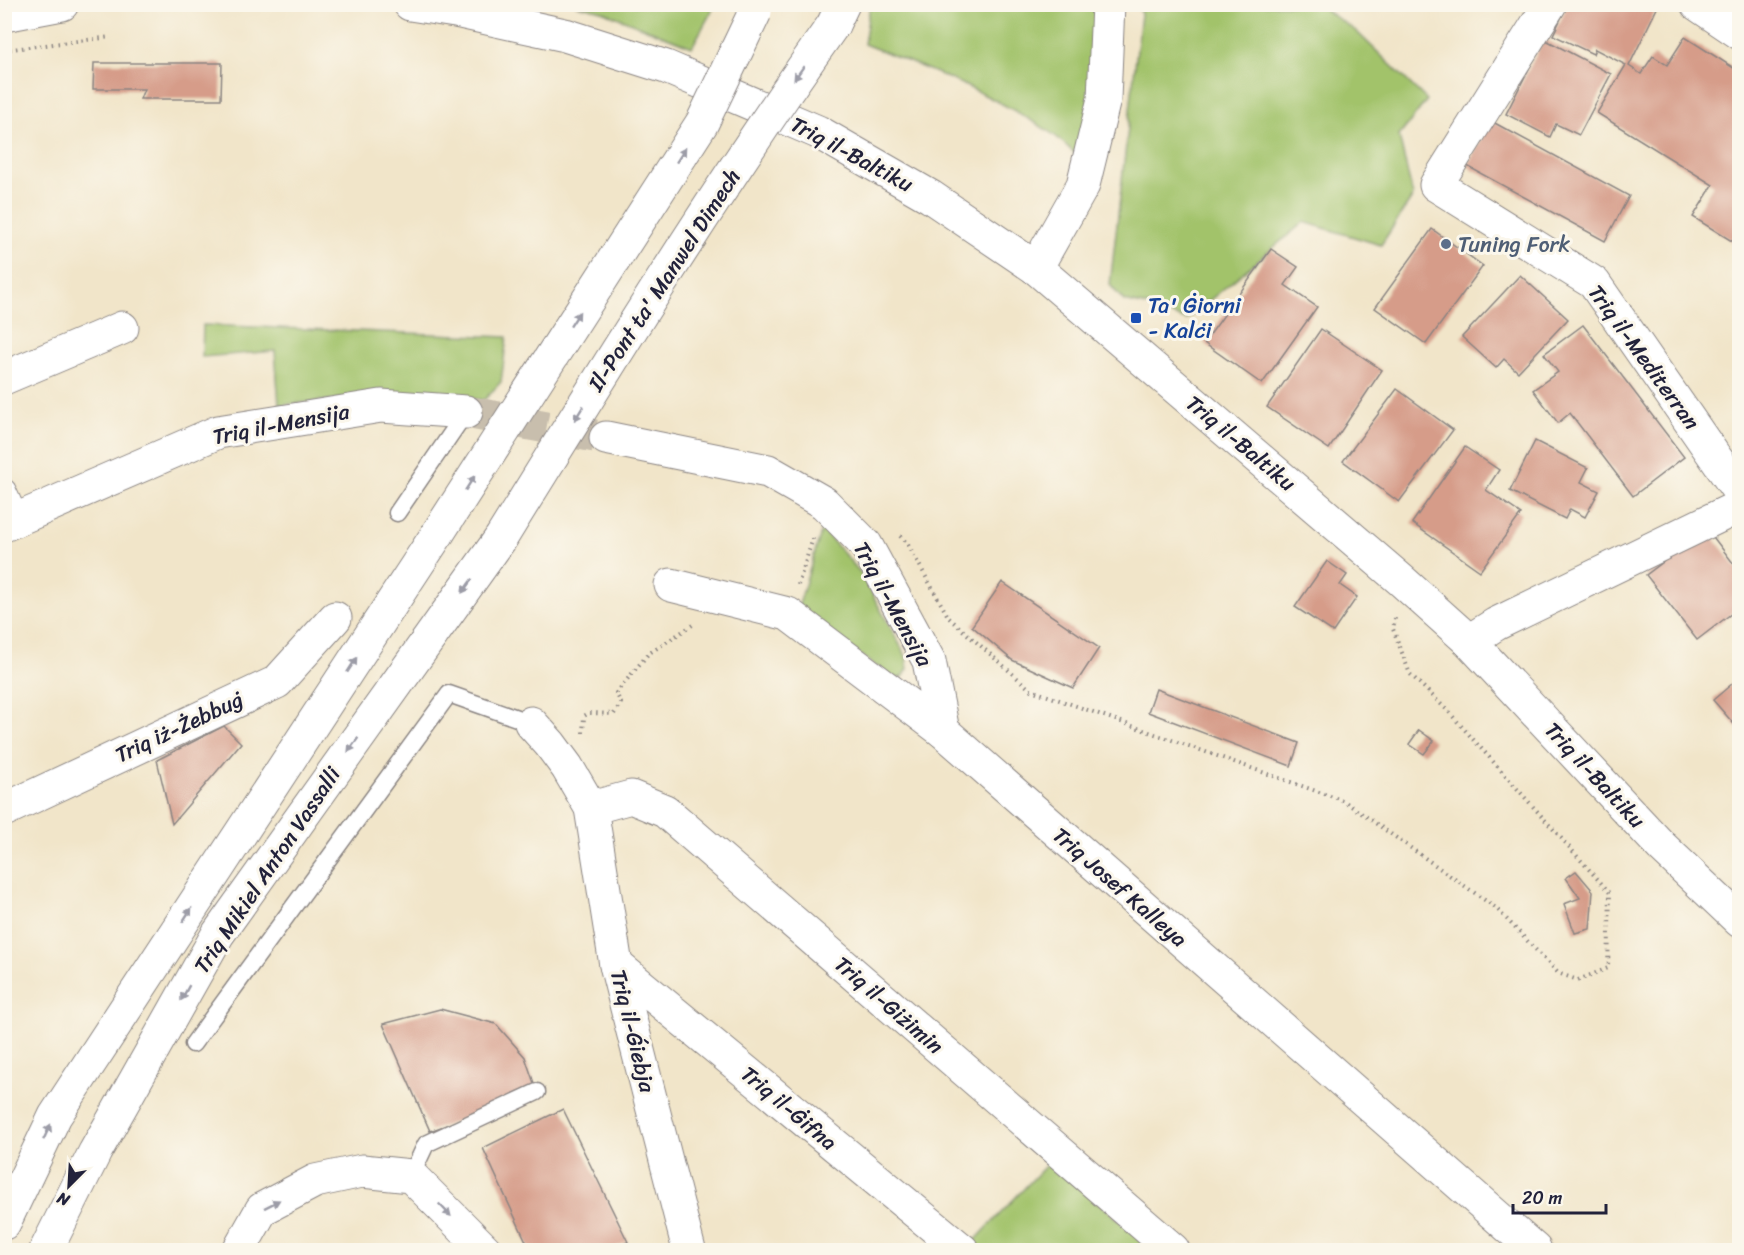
<svg xmlns="http://www.w3.org/2000/svg" width="1744" height="1255" font-family="Sriracha,sans-serif">
  <style>
    .green { fill: #a2c36b; stroke: #627253; stroke-width: 1.5 }
    .building { fill: #d69c89 }
    .lines { fill: none; stroke-linecap: round; stroke-linejoin: round }
    .minor-tunnel { stroke: #c8bead; stroke-width: 33; stroke-dasharray: 33 16; stroke-linecap: butt }
    .service-casing { stroke: #8a8482; stroke-width: 19 }
    .pedestrian-casing { stroke: #8a8482; stroke-width: 26 }
    .minor-casing { stroke: #8a8482; stroke-width: 35 }
    .secondary-casing { stroke: #8a8482; stroke-width: 35 }
    .trunk-casing { stroke: #8a8482; stroke-width: 35 }
    .path { stroke: #8a8482; stroke-width: 4; stroke-dasharray: 1.5 4.5; stroke-linecap: butt }
    .service { stroke: #fff; stroke-width: 16 }
    .pedestrian { stroke: #fff; stroke-width: 24 }
    .minor { stroke: #fff; stroke-width: 33 }
    .secondary { stroke: #fff; stroke-width: 33 }
    .trunk { stroke: #fff; stroke-width: 33 }
    .trunk-bridge-casing { stroke: #8a8482; stroke-width: 35; stroke-linecap: butt }
    .trunk-bridge { stroke: #fff; stroke-width: 33 }
    .oneway { fill: #9c9ca7 }
    .service-dot { fill: #5c6f8a; stroke: #fbf7ec; stroke-width: 2 }
    .transit-dot { fill: #1a4fb4; stroke: #fbf7ec; stroke-width: 2 }
    .labels { text-anchor: middle; dominant-baseline: central; stroke-width: 6; stroke-linejoin: round; paint-order: stroke }
    .street-label { font-size: 22px; fill: #22223b; stroke: #fbf7ec }
    .service-label { font-size: 22px; fill: #4e5e75; stroke: #fbf7ec; text-anchor: start }
    .transit-label { font-size: 22px; fill: #164399; stroke: #fbf7ec; text-anchor: start }
  </style>
  <rect width="100%" height="100%" fill="#fbf7ec"/>
  <filter id="ink" filterUnits="userSpaceOnUse"><feTurbulence type="fractalNoise" baseFrequency=".0167" numOctaves="2"/><feDisplacementMap in="SourceGraphic" scale="12" xChannelSelector="R" yChannelSelector="G"/><feConvolveMatrix kernelMatrix="1 2 1 2 8 2 1 2 1" color-interpolation-filters="sRGB"/></filter>
  <filter id="wash" filterUnits="userSpaceOnUse"><feTurbulence type="fractalNoise" baseFrequency=".008" numOctaves="4" result="noise"/><feDisplacementMap in="SourceGraphic" scale="24" xChannelSelector="R" yChannelSelector="G"/><feGaussianBlur stdDeviation="1.35" result="paint"/><feColorMatrix in="noise" values="0 0 0 0 0 0 0 0 0 0 0 0 0 0 0 0 0 1.4 0 .05"/><feComposite in="paint" operator="in"/></filter>
  <g filter="url(#wash)">
    <rect width="100%" height="100%" fill="#f1e5c9"/>
    <g class="green">
      <polygon points="575,5 715,5 692,47 599,10"/>
      <path d="M 870,5 L 1099,5 L 1083,159 C 1071,152 1063,141 1051,133 C 993,94 928,69 864,44 Z"/>
      <polygon points="1139,5 1318,5 1356,31 1427,100 1399,136 1413,196 1381,245 1304,222 1186,320 1147,306 1124,301 1110,285 1141,14"/>
      <polygon points="203,325 507,337 501,382 484,400 387,395 279,405 275,351 202,357"/>
      <polygon points="822,529 860,572 906,656 908,669 903,677 895,679 797,611"/>
      <polygon points="1050,1161 1154,1250 966,1250"/>
    </g>
    <g id="blocks">
      <g class="building">
        <polygon points="1568,4 1659,4 1629,66 1641,74 1653,56 1667,65 1685,37 1740,72 1740,236 1735,243 1693,217 1713,185 1597,113 1626,65 1595,49 1593,54 1553,35"/>
        <polygon points="1544,39 1611,74 1579,135 1556,124 1550,137 1506,114"/>
        <polygon points="94,63 222,63 221,99 140,99 144,89 93,89"/>
        <polygon points="1491,121 1629,196 1605,241 1467,166"/>
        <polygon points="1432,229 1483,266 1426,344 1375,308"/>
        <polygon points="1271,249 1298,267 1285,285 1317,307 1262,384 1204,343"/>
        <polygon points="1520,275 1568,319 1518,372 1504,359 1496,368 1462,337"/>
        <polygon points="1583,325 1684,457 1633,496 1570,413 1558,423 1533,390 1558,372 1544,354"/>
        <polygon points="1321,329 1382,370 1329,449 1267,407"/>
        <polygon points="1397,389 1453,430 1399,502 1343,461"/>
        <polygon points="1535,441 1588,468 1581,482 1599,491 1585,517 1570,509 1565,519 1510,491"/>
        <polygon points="1465,447 1499,470 1486,490 1521,514 1480,571 1412,523"/>
        <polygon points="1707,529 1740,572 1740,607 1697,640 1646,575"/>
        <polygon points="1327,561 1347,575 1340,585 1357,597 1333,632 1295,607"/>
        <polygon points="1002,582 1099,648 1073,688 1012,660 972,626"/>
        <polygon points="1740,677 1740,731 1713,700"/>
        <polygon points="1156,689 1299,743 1291,766 1148,712"/>
        <polygon points="224,726 241,743 172,824 157,760"/>
        <polygon points="1419,730 1434,741 1424,754 1409,744"/>
        <polygon points="1576,871 1593,891 1590,929 1575,933 1564,904 1580,898 1566,878"/>
        <polygon points="440,1009 496,1024 525,1057 537,1092 430,1131 383,1024"/>
        <polygon points="563,1109 628,1242 609,1250 530,1250 483,1148"/>
      </g>
    </g>
  </g>
  <g filter="url(#ink)">
    <use href="#blocks" fill-opacity="0" stroke="#8a8482" stroke-width="1.5"/>
    <g class="lines">
      <polyline class="minor-tunnel" points="466,412 606,438"/>
      <g class="service-casing">
        <g id="service">
          <polyline points="397,513 466,412"/>
          <polyline points="193,1044 449,694 531,723"/>
          <polyline points="411,1176 426,1144 537,1092"/>
        </g>
      </g>
      <g class="pedestrian-casing">
        <polyline id="pedestrian" points="4,491 17,520"/>
      </g>
      <g class="minor-casing">
        <g id="minor">
          <polyline points="1550,4 1436,185 1594,283 1740,493"/>
          <polyline points="1697,4 1740,33"/>
          <polyline points="1036,268 1401,580 1469,641 1662,847 1740,921"/>
          <polyline points="4,378 122,328"/>
          <polyline points="606,438 768,471 824,503 866,545 929,661 943,731"/>
          <polyline points="4,525 218,432 381,406 466,412"/>
          <polyline points="671,585 788,614 943,731 1535,1250"/>
          <polyline points="1469,641 1496,624 1740,506"/>
          <polyline points="531,723 550,744 567,767 591,808 616,965 689,1250"/>
          <polyline points="591,808 631,797 665,811 1173,1250"/>
          <polyline points="4,810 277,682 335,618"/>
          <polyline points="616,965 962,1250"/>
          <polyline points="239,1250 262,1209 315,1181 362,1171 411,1176 485,1250"/>
        </g>
      </g>
      <g class="secondary-casing">
        <g id="secondary">
          <polyline points="410,4 455,11 565,35 666,67 818,132 931,197 1036,268"/>
          <polyline points="4,15 62,4"/>
        </g>
      </g>
      <g class="trunk-casing">
        <g id="trunk">
          <polyline points="833,25 843,4"/>
          <polyline points="1036,268 1083,185 1104,99 1108,4"/>
          <polyline points="4,1223 55,1116 438,533"/>
          <polyline points="46,1250 95,1152 218,934 501,538"/>
        </g>
      </g>
      <g class="path">
        <polyline points="4,50 111,37"/>
        <polyline points="900,536 907,543 949,618 1031,690 1344,801 1496,908 1558,973 1578,980 1608,968 1610,893 1448,711 1410,674 1393,629 1395,618"/>
        <polyline points="798,585 813,538"/>
        <polyline points="583,733 584,716 589,713 614,714 621,703 616,693 648,654 694,624"/>
      </g>
      <use href="#service" class="service"/>
      <use href="#pedestrian" class="pedestrian"/>
      <use href="#minor" class="minor"/>
      <use href="#secondary" class="secondary"/>
      <use href="#trunk" class="trunk"/>
      <g class="trunk-bridge-casing">
        <g id="trunk-bridge">
          <polyline points="438,533 702,123 755,12"/>
          <path d="M 501,538 C 608,365 715,192 833,25"/>
        </g>
      </g>
      <use href="#trunk-bridge" class="trunk-bridge"/>
    </g>
    <defs><path id="oneway-solid" d="M-6-.8H1V-3.2L6.5 0L1 3.2V.8H-6Z" transform="scale(1.5)"/></defs>
    <g class="oneway">
      <use href="#oneway-solid" transform="translate(799 73) rotate(125)"/>
      <use href="#oneway-solid" transform="translate(681 155) rotate(-57)"/>
      <use href="#oneway-solid" transform="translate(575 319) rotate(-57)"/>
      <use href="#oneway-solid" transform="translate(579 413) rotate(122)"/>
      <use href="#oneway-solid" transform="translate(470 483) rotate(-57)"/>
      <use href="#oneway-solid" transform="translate(467 586) rotate(126)"/>
      <use href="#oneway-solid" transform="translate(352 665) rotate(-57)"/>
      <use href="#oneway-solid" transform="translate(353 745) rotate(126)"/>
      <use href="#oneway-solid" transform="translate(187 915) rotate(-57)"/>
      <use href="#oneway-solid" transform="translate(185 993) rotate(119)"/>
      <use href="#oneway-solid" transform="translate(47 1132) rotate(-65)"/>
      <use href="#oneway-solid" transform="translate(272 1204) rotate(-27)"/>
      <use href="#oneway-solid" transform="translate(445 1210) rotate(46)"/>
    </g>
  </g>
  <circle class="service-dot" cx="1446" cy="244" r="6"/>
  <rect class="transit-dot" x="1130" y="312" width="12" height="12" rx="3"/>
  <g class="labels">
    <g class="street-label">
      <text transform="translate(852 154) rotate(28)">Triq il-Baltiku</text>
      <text transform="translate(664 280) rotate(-57)">Il-Pont ta' Manwel Dimech</text>
      <text transform="translate(1644 357) rotate(54)">Triq il-Mediterran</text>
      <text transform="translate(281 424) rotate(-11)">Triq il-Mensija</text>
      <text transform="translate(1241 443) rotate(40)">Triq il-Baltiku</text>
      <text transform="translate(893 604) rotate(61)">Triq il-Mensija</text>
      <text transform="translate(179 727) rotate(-25)">Triq iż-Żebbuġ</text>
      <text transform="translate(1595 775) rotate(47)">Triq il-Baltiku</text>
      <text transform="translate(267 870) rotate(-56)">Triq Mikiel Anton Vassalli</text>
      <text transform="translate(1120 887) rotate(41)">Triq Josef Kalleya</text>
      <text transform="translate(889 1005) rotate(41)">Triq il-Giżimin</text>
      <text transform="translate(633 1031) rotate(76)">Triq il-Ǵiebja</text>
      <text transform="translate(789 1108) rotate(40)">Triq il-Ġifna</text>
    </g>
    <g class="service-label">
      <text x="1458" y="244">Tuning Fork</text>
    </g>
    <g class="transit-label">
      <text x="1148" y="305">Ta' Ġiorni<tspan x="1148" dy="25">- Kalċi</tspan></text>
    </g>
  </g>
  <rect width="1744" height="1255" fill="none" stroke="#fbf7ec" stroke-width="24"/>
  <g transform="translate(69 1186) rotate(204)" stroke="#fbf7ec" stroke-width="4.5" paint-order="stroke">
  <path d="M0-4.5L10 22L0 15L-10 22Z" fill="#22223b"/>
  <text y="-9" font-size="16" font-weight="bold" text-anchor="middle" fill="#22223b">N</text>
  </g>
  <path d="M1513 1204v9h93v-9" fill="none" stroke="#22223b" stroke-width="3"/>
  <text x="1522" y="1204" font-size="18" fill="#22223b" stroke="#fbf7ec" stroke-width="4.5" paint-order="stroke">20 m</text>
</svg>
